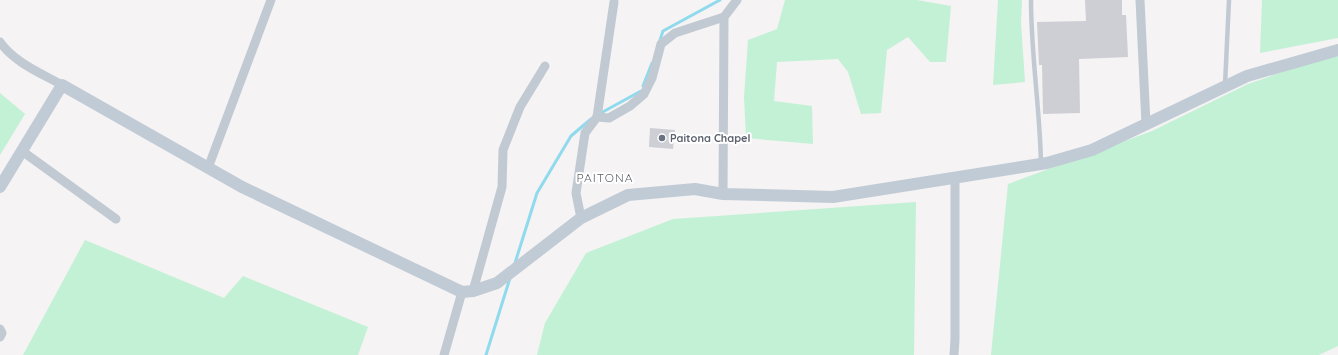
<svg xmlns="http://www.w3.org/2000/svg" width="1338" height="355" font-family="Quicksand,sans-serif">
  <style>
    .green { fill: #c3f1d5 }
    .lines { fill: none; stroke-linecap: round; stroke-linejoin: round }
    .stream { stroke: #90daee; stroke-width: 3 }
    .building { fill: #cdcfd5 }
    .lane { stroke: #c1cad2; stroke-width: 4.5 }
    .street { stroke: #c1cad2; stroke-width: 9 }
    .secondary { stroke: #c1cbd6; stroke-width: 12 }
    .worship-dot { fill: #6b7280; stroke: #fff; stroke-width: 1.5 }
    .labels { text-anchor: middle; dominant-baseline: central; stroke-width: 4; stroke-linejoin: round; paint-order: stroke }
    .worship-label { font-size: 11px; font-weight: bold; fill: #5b616d; stroke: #fff; text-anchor: start }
    .neighbourhood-label { font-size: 12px; letter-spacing: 1px; fill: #5f6368; stroke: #fff }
  </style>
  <rect width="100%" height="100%" fill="#f5f3f3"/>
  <g class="green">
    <polygon points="785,0 917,0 951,6 946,62 930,62 908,37 887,50 881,113 861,114 848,72 838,59 777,62 774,101 812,106 813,144 746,138 744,97 748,40 777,29"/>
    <polygon points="998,0 1022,0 1021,23 1025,82 993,85"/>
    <polygon points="1262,0 1338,0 1338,38 1260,53"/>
    <polygon points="1334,54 1338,54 1338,346 1319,355 991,355 1008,184 1152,131 1248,84"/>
    <polygon points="0,93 25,114 0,155"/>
    <polygon points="916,202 914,355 537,355 545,323 586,253 673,219"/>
    <polygon points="85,240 224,298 243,276 368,327 358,355 23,355"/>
  </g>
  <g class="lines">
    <g class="stream">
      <polyline points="659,43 663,31 720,0"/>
      <polyline points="643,86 652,63"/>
      <polyline points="599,114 641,91"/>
      <polyline points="515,263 537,193 571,136 591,119"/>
      <polyline points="486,355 510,278"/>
    </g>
  </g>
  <g class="building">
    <polygon points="1085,0 1122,0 1122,15 1126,15 1128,57 1079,59 1080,113 1043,114 1042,65 1039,65 1037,22 1086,21"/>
    <polygon points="650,128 675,130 673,149 649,147"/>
  </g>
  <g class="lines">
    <g class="lane">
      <path d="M 1031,0 C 1031,55 1040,109 1041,164"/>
      <polyline points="1225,85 1229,0"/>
    </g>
    <g class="street">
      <polyline points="1140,0 1146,124"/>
      <path d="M 0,42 C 15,63 41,73 62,85"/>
      <polyline points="597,117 614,2"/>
      <polyline points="22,151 116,219"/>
      <polyline points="208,168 271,0"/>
      <polyline points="723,194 724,17 737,0"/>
      <polyline points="581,218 576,193 585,133 597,117 609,118 630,106 644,94 652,78 661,44 675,33 724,17"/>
      <polyline points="473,291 502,187 503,150 520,107 545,66"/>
      <polyline points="0,329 2,333 0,337"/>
      <polyline points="444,355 462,292"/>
      <polyline points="954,355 955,339 955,178"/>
    </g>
    <polyline class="secondary" points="0,187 62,85 242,187 462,292 473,291 497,283 581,218 628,195 695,189 723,194 833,197 1047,163 1092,150 1247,76 1338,50"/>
  </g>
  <circle class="worship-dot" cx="662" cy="138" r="4"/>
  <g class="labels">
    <g class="worship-label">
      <text x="670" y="138">Paitona Chapel</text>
    </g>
    <g class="neighbourhood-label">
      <text x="605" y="177">PAITONA</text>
    </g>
  </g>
</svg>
